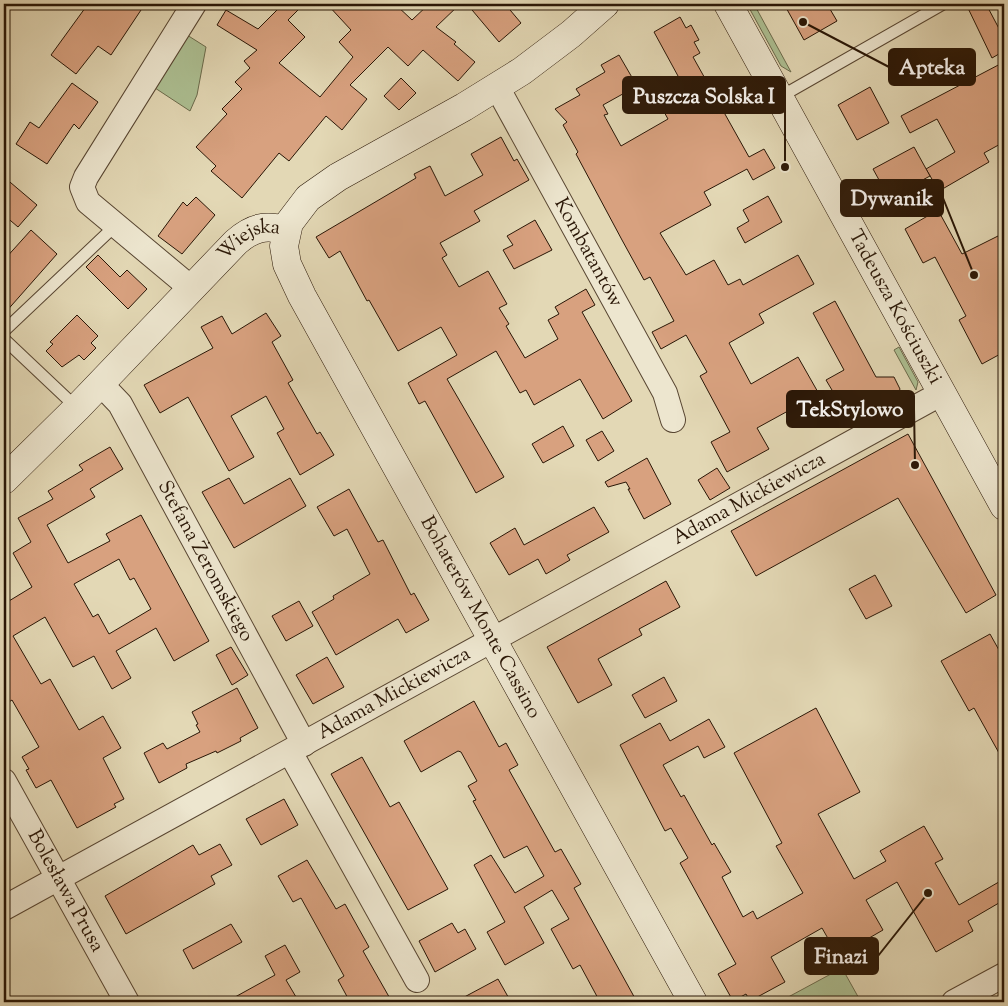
<svg xmlns="http://www.w3.org/2000/svg" width="1008" height="1006" font-family="'Sorts Mill Goudy',serif">
  <style>
    .green { fill: #adc093; stroke: #6b6b4c }
    .building { fill: #d8a17f; stroke: #291606; fill-rule: evenodd }
    .lines { fill: none; stroke-linecap: round; stroke-linejoin: round }
    .lane-casing { stroke: #584632; stroke-width: 13 }
    .street-casing { stroke: #584632; stroke-width: 26 }
    .secondary-casing { stroke: #291606; stroke-width: 29 }
    .lane { stroke: #ede6cf; stroke-width: 11 }
    .street { stroke: #ede6cf; stroke-width: 24 }
    .secondary { stroke: #ede6cf; stroke-width: 28 }
    .labels { text-anchor: middle; dominant-baseline: central; stroke-width: 4; stroke-linejoin: round; paint-order: stroke }
    .street-label { font-size: 20px; fill: #291606; stroke: #ede6cf }
    .leader { fill: none; stroke: #291606; stroke-width: 2 }
    .callout-dot { fill: #291606; stroke: #ede6cf; stroke-width: 2 }
    .callout { fill: #291606; stroke: #291606; stroke-width: 2 }
    .callout-label { font-size: 21px; text-anchor: middle; font-weight: bold; fill: #fff }
  </style>
  <rect width="100%" height="100%" fill="#e3d8b5"/>
  <filter id="stains"><feTurbulence type="fractalNoise" baseFrequency=".004" numOctaves="4"/><feColorMatrix values="0 0 0 0 .2 0 0 0 0 .09 0 0 0 0 .02 0 0 0 .5 -.17"/></filter>
  <radialGradient id="worn" r=".72"><stop offset=".6" stop-color="#630" stop-opacity="0"/><stop offset="1" stop-color="#630" stop-opacity=".3"/></radialGradient>
  <g class="green">
    <polygon points="747,4 754,4 791,72 781,66"/>
    <polygon points="187,35 206,47 197,95 190,111 155,88"/>
    <polygon points="899,347 918,382 916,390 894,350"/>
    <polygon points="842,968 861,1002 779,1002"/>
  </g>
  <g class="building">
    <polygon points="88,4 145,4 111,55 98,46 76,74 51,55"/>
    <polygon points="283,4 304,4 288,20 305,37 279,63 320,97 353,57 339,42 351,30 327,4 395,4 412,20 429,4 460,4 436,27 456,42 454,44 475,62 458,81 423,50 408,66 388,47 350,85 367,99 342,130 326,116 289,161 279,153 242,198 211,171 216,166 196,147 227,114 222,109 242,89 235,82 250,68 244,61 257,50 217,25 226,10 258,29"/>
    <polygon points="467,4 505,4 521,23 499,42"/>
    <polygon points="784,4 827,4 837,21 804,40"/>
    <polygon points="966,4 986,4 1004,38 1004,51 992,58"/>
    <polygon points="680,17 686,28 691,25 699,40 694,42 700,53 693,57 749,157 764,149 775,168 753,180 747,169 704,192 711,205 660,233 686,275 714,260 728,285 740,279 743,285 798,255 814,284 759,314 764,323 729,343 751,384 798,357 819,394 757,428 769,449 727,472 711,442 730,432 700,376 707,372 686,335 661,349 652,332 674,321 650,277 644,280 622,240 576,154 578,152 563,125 567,122 555,109 580,95 576,89 605,72 601,65 619,55 637,86 603,105 608,114 604,115 621,146 668,119 658,101 684,87 654,32"/>
    <polygon points="1004,62 1004,142 984,153 989,162 939,191 926,169 955,152 937,119 910,133 901,116"/>
    <polygon points="401,78 416,93 399,110 384,96"/>
    <polygon points="72,83 98,102 79,129 74,124 47,164 16,144 30,122 39,128"/>
    <polygon points="870,87 889,123 857,140 838,105"/>
    <polygon points="501,137 514,161 517,159 529,180 474,211 480,221 440,243 447,255 442,258 459,287 488,271 507,304 499,308 509,324 506,326 525,358 558,339 548,320 559,314 555,307 586,289 595,305 582,312 632,401 603,419 580,379 534,405 526,390 520,393 496,351 447,379 504,477 476,493 425,401 419,404 408,383 457,355 441,327 398,351 369,300 367,301 340,251 329,258 316,237 416,178 414,174 430,166 445,196 483,175 471,154"/>
    <polygon points="914,147 930,176 889,198 873,169"/>
    <polygon points="4,177 37,205 18,227 4,215"/>
    <polygon points="768,196 782,222 745,243 737,228 749,221 743,210"/>
    <polygon points="196,197 215,215 182,254 158,236 183,202 187,206"/>
    <polygon points="938,210 962,254 1004,233 1004,352 982,364 959,320 966,316 935,257 923,263 905,229"/>
    <polygon points="535,220 552,250 514,269 503,250 513,245 507,236"/>
    <polygon points="31,230 57,254 4,314 4,260"/>
    <polygon points="98,255 120,277 127,270 147,289 128,309 86,267"/>
    <polygon points="835,301 876,377 894,377 900,389 897,396 851,422 826,380 844,370 813,313"/>
    <polygon points="266,313 281,336 272,342 293,380 288,383 317,434 320,432 334,455 300,475 277,433 284,429 266,396 231,416 254,457 229,471 188,397 160,413 144,385 213,348 201,327 222,316 232,334"/>
    <polygon points="77,315 98,336 91,343 96,348 84,360 79,355 62,367 46,351 53,344 50,342"/>
    <polygon points="563,426 574,446 543,463 532,444"/>
    <polygon points="602,431 614,451 598,461 586,440"/>
    <polygon points="908,434 996,595 966,613 898,498 756,576 731,531"/>
    <path d="M 110,447 L 123,469 L 90,489 L 95,497 L 47,525 L 68,563 L 110,541 L 106,534 L 141,515 L 209,641 L 174,661 L 156,628 L 116,651 L 131,678 L 112,689 L 94,656 L 73,667 L 45,617 L 13,636 L 41,684 L 50,679 L 79,730 L 103,716 L 121,748 L 103,758 L 124,799 L 114,804 L 116,807 L 77,828 L 51,780 L 36,788 L 26,770 L 29,769 L 22,757 L 39,747 L 12,700 L 4,705 L 4,604 L 32,587 L 13,553 L 31,542 L 18,518 L 53,499 L 48,491 L 83,470 L 79,465 ZM 119,559 L 130,580 L 134,578 L 151,609 L 109,634 L 98,614 L 93,617 L 74,584 Z"/>
    <polygon points="647,458 671,504 644,519 628,489 630,489 626,482 608,487 605,482"/>
    <polygon points="717,468 730,488 710,500 698,480"/>
    <polygon points="229,478 244,504 290,478 306,506 234,548 202,492"/>
    <polygon points="349,489 378,542 383,540 411,595 414,593 429,620 406,633 398,619 336,655 312,612 334,599 333,596 370,574 347,529 334,536 317,507"/>
    <polygon points="594,507 609,532 567,555 570,560 546,574 538,559 509,575 490,543 515,528 524,545"/>
    <polygon points="875,575 892,606 866,619 849,589"/>
    <polygon points="666,581 680,607 639,629 642,635 598,659 612,685 578,703 547,647"/>
    <polygon points="299,601 313,626 286,641 272,616"/>
    <polygon points="990,634 1004,659 1004,762 974,708 969,711 941,661"/>
    <polygon points="231,647 248,675 232,685 216,655"/>
    <polygon points="327,657 344,687 313,704 296,675"/>
    <polygon points="664,677 677,701 645,718 632,695"/>
    <polygon points="237,688 258,728 240,738 241,741 217,753 216,751 186,764 187,768 159,783 144,753 163,743 167,749 200,732 196,725 198,724 192,712"/>
    <polygon points="474,701 499,747 506,743 518,765 509,770 555,852 561,849 581,884 574,888 637,1002 600,1002 580,965 573,969 551,929 569,919 552,890 524,907 544,943 505,965 487,932 505,922 474,865 491,855 515,893 544,876 527,846 504,858 473,801 476,800 468,786 477,781 461,752 458,751 421,772 404,741"/>
    <polygon points="816,708 860,792 818,814 854,879 886,861 880,851 924,826 943,859 935,863 959,905 1004,879 1004,900 968,921 973,931 936,952 897,882 866,900 883,930 838,956 822,928 771,957 785,982 750,1001 746,994 733,1001 718,974 736,964 680,863 688,858 671,828 665,831 620,745 660,723 670,741 709,719 725,747 704,758 698,746 663,765 681,797 684,795 712,845 714,843 731,872 722,877 743,917 753,911 757,919 803,893 776,846 782,843 734,753"/>
    <polygon points="362,757 390,807 399,802 448,889 408,910 331,774"/>
    <polygon points="284,799 298,825 261,845 246,819"/>
    <polygon points="220,844 232,865 211,876 215,884 126,934 105,896 193,845 199,855"/>
    <polygon points="307,860 336,909 345,904 369,947 363,951 392,1002 350,1002 338,980 344,976 301,898 293,902 278,876"/>
    <polygon points="452,923 458,933 465,929 476,949 435,972 419,941"/>
    <polygon points="231,924 242,942 193,969 183,950"/>
    <polygon points="285,945 300,972 286,980 299,1002 226,1002 275,975 265,956"/>
    <polygon points="498,979 511,1002 455,1002"/>
  </g>
  <g class="lines">
    <g class="lane-casing">
      <g id="lane">
        <polyline points="780,97 943,4"/>
        <polyline points="4,331 116,225"/>
        <polyline points="4,339 77,408"/>
      </g>
    </g>
    <g class="street-casing">
      <g id="street">
        <path id="s1" d="M 497,87 L 665,393 L 673,420"/>
        <polyline points="191,288 88,202 82,187 86,177 194,4"/>
        <path id="s2" d="M 100,383 L 120,404 L 304,744"/>
        <polyline points="290,752 417,980"/>
        <path id="s3" d="M 4,781 L 127,1002"/>
        <path id="s4" d="M 4,908 L 942,393"/>
        <polyline points="954,1002 1004,975"/>
      </g>
    </g>
    <g class="secondary-casing">
      <g id="secondary">
        <path id="s5" d="M 605,4 L 571,34 L 522,71 L 464,107 L 338,177 L 308,198 L 289,223 L 284,246 L 287,264 L 302,296 L 693,1002"/>
        <path id="s6" d="M 728,4 L 1004,506"/>
        <path id="s7" d="M 4,480 L 77,408 L 236,242 C 253,227 265,225 286,230"/>
      </g>
    </g>
    <use href="#lane" class="lane"/>
    <use href="#street" class="street"/>
    <use href="#secondary" class="secondary"/>
  </g>
  <g class="labels">
    <g class="street-label">
      <text stroke="none"><textPath href="#s7" startOffset="346">Wiejska</textPath></text>
      <text stroke="none"><textPath href="#s1" startOffset="189">Kombatantów</textPath></text>
      <text stroke="none"><textPath href="#s6" startOffset="346">Tadeusza Kościuszki</textPath></text>
      <text stroke="none"><textPath href="#s4" startOffset="850">Adama Mickiewicza</textPath></text>
      <text stroke="none"><textPath href="#s2" startOffset="208">Stefana Żeromskiego</textPath></text>
      <text stroke="none"><textPath href="#s5" startOffset="832">Bohaterów Monte Cassino</textPath></text>
      <text stroke="none"><textPath href="#s4" startOffset="445">Adama Mickiewicza</textPath></text>
      <text stroke="none"><textPath href="#s3" startOffset="126">Bolesława Prusa</textPath></text>
    </g>
  </g>
  <path class="leader" d="M803 22L889 67M785 167L785 95M974 275L943 198M915 465L914 409M928 893L878 956"/>
  <g class="callout-dot">
    <circle cx="803" cy="22" r="5"/>
    <circle cx="785" cy="167" r="5"/>
    <circle cx="974" cy="275" r="5"/>
    <circle cx="915" cy="465" r="5"/>
    <circle cx="928" cy="893" r="5"/>
  </g>
  <g class="callout">
    <rect x="889" y="49" width="86" height="36" rx="5"/>
    <rect x="623" y="77" width="162" height="36" rx="5"/>
    <rect x="841" y="180" width="102" height="36" rx="5"/>
    <rect x="787" y="391" width="127" height="36" rx="5"/>
    <rect x="805" y="938" width="73" height="36" rx="5"/>
  </g>
  <g class="callout-label">
    <text x="932" y="74">Apteka</text>
    <text x="704" y="103">Puszcza Solska I</text>
    <text x="892" y="205">Dywanik</text>
    <text x="850" y="416">TekStylowo</text>
    <text x="841" y="963">Finazi</text>
  </g>
  <rect width="1008" height="1006" fill="none" stroke="#e3d8b5" stroke-width="20"/>
  <rect x="5" y="5" width="998" height="996" fill="none" stroke="#291606" stroke-width="2.5"/>
  <rect x="10" y="10" width="988" height="986" fill="none" stroke="#291606"/>
  <rect width="100%" height="100%" filter="url(#stains)"/>
  <rect width="100%" height="100%" fill="url(#worn)"/>
</svg>
